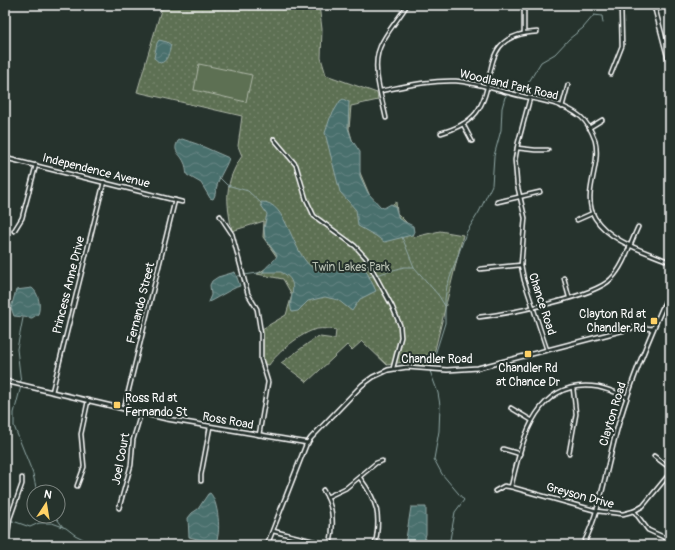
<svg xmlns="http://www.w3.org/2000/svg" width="675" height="550" font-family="Pangolin,sans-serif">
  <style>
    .park { fill: url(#park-dots); stroke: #aeb7a8 }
    .pitch { fill: #5d6f52; stroke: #aeb7a8 }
    .water { fill: url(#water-waves); stroke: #92a9a7 }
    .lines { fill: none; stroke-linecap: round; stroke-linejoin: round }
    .stream { stroke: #92a9a7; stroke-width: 1 }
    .minor-casing { stroke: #fff; stroke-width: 5.5 }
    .tertiary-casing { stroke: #fff; stroke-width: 6 }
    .minor { stroke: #26332d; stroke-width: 2.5 }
    .tertiary { stroke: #26332d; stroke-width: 3 }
    .poi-dot { fill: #ffd166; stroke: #26332d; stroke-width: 1.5 }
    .labels { text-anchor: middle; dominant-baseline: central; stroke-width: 4; stroke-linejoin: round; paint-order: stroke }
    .street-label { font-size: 12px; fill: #fff; stroke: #26332d }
    .park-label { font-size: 12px; fill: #b6beb1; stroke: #26332d }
    .poi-label { font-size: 12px; fill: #fff; stroke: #26332d; text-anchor: end }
  </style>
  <defs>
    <pattern id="park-dots" width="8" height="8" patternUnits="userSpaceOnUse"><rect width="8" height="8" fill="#5d6f52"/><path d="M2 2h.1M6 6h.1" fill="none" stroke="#75856c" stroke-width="1.8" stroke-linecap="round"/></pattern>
    <pattern id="water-waves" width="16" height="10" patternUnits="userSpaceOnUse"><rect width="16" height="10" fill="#4a6f6d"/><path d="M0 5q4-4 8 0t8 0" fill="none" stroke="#658583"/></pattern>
  </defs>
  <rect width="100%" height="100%" fill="#26332d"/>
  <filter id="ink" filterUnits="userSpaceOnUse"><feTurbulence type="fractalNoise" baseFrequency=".025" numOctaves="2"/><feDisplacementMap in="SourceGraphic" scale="8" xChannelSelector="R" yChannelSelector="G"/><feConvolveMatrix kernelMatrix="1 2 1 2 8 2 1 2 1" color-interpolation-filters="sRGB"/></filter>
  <g filter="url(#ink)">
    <path class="park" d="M 160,5 L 319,5 L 322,29 L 321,58 L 326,75 L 377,93 L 378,100 L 351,106 L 349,129 L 353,143 L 358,168 L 372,201 L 384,210 L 396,202 L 397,213 L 406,222 L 414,237 L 440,231 L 463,235 L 431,366 L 403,362 L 387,365 L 362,341 L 352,350 L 347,345 L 307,382 L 281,363 L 314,339 L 320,337 L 335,339 L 336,330 C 329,329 323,328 317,329 C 302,332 277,353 269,365 L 260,363 L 262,329 L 286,315 L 292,295 L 283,279 L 257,274 L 279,260 L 263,237 L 264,221 L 232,231 C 226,200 224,183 242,156 L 238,146 L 242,116 L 137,92 L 161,10 L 159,9 Z"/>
    <polygon class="pitch" points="199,64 252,75 246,102 194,90"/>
    <g class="water">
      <path d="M 159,40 L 167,42 L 171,45 C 169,52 168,62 160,63 L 154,58 L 157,43 Z"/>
      <polygon points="343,99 349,102 348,128 352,140 360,152 360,176 368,193 381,207 384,208 391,204 395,206 399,219 413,226 414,232 412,235 384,242 376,236 358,226 356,210 340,192 325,133 330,118 340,101"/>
      <path d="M 182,139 L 197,144 L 229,158 C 226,168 219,176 217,186 C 215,191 216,195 213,199 L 210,198 L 201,183 L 187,175 C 186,171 186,165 184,162 C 180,153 172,152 178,141 Z"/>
      <path d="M 261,202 C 288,200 292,258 315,269 C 329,276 349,266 364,266 L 376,291 L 360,299 L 352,311 L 338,300 L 325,297 L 308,301 L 298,311 L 292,312 C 286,299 303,282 281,272 L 263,272 C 266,265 275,262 277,255 L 265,239 L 264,228 L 267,214 L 261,205 Z"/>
      <path d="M 235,272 L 240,286 C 232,288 211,302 208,302 L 211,295 L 210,285 L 212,281 L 218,277 Z"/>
      <path d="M 32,288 C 39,293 41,307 38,314 L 32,318 L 14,316 L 11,308 L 16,290 Z"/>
      <path d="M 210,493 C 218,500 222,535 215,543 L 189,537 L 188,518 L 192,513 L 198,509 L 208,494 Z"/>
      <polygon points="411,507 426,507 426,534 423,545 405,545"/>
    </g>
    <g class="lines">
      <g class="stream">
        <polyline points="219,177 227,185 248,191 261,203"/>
        <polyline points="402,237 414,267 439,296 445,306"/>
        <polyline points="238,276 264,272"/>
        <polyline points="369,277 404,267 414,267"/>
        <polyline points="21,383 17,349 23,318"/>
        <polyline points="21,386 14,413 14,426 33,474 37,492"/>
        <polyline points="55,516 63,527"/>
        <polyline points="5,522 13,521 30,527 39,523 52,523 66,528 75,535 95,545"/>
        <polyline points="206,545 206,540"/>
        <polyline points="449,545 455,512 464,500 442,474 434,459 439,431 440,405 438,393 430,371 445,323 445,299 447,286 466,233 479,212 492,185 494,156 501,130 502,108 505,97 511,92 527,85 541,62 555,54 569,39 583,28 594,15 602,16 603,23"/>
      </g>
      <g class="minor-casing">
        <g id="minor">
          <polyline points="524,5 524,33"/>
          <polyline points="655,10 668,5"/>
          <polyline points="611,74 622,46 621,5"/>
          <path d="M 381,91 C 406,86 431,80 456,81 C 475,82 492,89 510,93 C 533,100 562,101 581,117 C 588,123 592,132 595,140 C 602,166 581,194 595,218 C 610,242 645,251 670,262"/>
          <polyline points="530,98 518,143 515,160 517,184 525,218 521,265 524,280 547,350"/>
          <polyline points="562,107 568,85"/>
          <path d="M 386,118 C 382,97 371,68 380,47 C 386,32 399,19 407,5"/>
          <polyline points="463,124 472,141"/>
          <polyline points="589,128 602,120"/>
          <path d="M 441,133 C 455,129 467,124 476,113 C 500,81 476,35 537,32"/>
          <polyline points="274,139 296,165 306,199 314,216 355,246 366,258 392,306 400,325 401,337 393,368"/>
          <polyline points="517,148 535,150 548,150"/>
          <polyline points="5,158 182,202"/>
          <polyline points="497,202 540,192"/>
          <polyline points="220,216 232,234 248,294 257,309 261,334 261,359 268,382 259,435"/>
          <polyline points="577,220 593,213"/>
          <polyline points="14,231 22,218 36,165"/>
          <polyline points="480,269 521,265"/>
          <polyline points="564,278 569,297"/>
          <path d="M 479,317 C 507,314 594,297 611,279 C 624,266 630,244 638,227"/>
          <polyline points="52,392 104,182"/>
          <polyline points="511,408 531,420"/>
          <polyline points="124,409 175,200"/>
          <polyline points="503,449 520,454"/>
          <polyline points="569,453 576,414 573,388"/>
          <polyline points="654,456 670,468"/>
          <path d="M 360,478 C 378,502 381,516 375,545"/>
          <polyline points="201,481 201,475 210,427"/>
          <polyline points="77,486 84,467 81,434 88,401"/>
          <path d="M 511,487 C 522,441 535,377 598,387 C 608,389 617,393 627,397"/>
          <path d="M 323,490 C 334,506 334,526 330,545"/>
          <polyline points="495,491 504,486 511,487 597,511 623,514 634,511 643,506 670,473"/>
          <polyline points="327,497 346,488 376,463 382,461"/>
          <polyline points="119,508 131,465 133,440 141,413"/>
          <polyline points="634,511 648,530 670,540"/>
          <polyline points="273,531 329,545"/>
          <polyline points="6,545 10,518 22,484 22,478"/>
        </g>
      </g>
      <g class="tertiary-casing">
        <g id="tertiary">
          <polyline points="654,5 670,66"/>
          <polyline points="5,381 167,419 308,443"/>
          <polyline points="267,545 306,445 311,438 362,385 373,377 388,370 407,367 447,370 478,368 636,327 653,329"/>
          <path d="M 583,545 C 603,505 607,461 620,419 C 633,376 651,333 670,291"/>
        </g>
      </g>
      <use href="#minor" class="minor"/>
      <use href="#tertiary" class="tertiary"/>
    </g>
  </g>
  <g class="poi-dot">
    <rect x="650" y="317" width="8" height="8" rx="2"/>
    <rect x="524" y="350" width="8" height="8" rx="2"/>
    <rect x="113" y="401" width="8" height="8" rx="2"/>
  </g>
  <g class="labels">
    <g class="street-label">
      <text transform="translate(509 85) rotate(13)">Woodland Park Road</text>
      <text transform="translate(96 171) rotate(14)">Independence Avenue</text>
      <text transform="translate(69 285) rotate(-76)">Princess Anne Drive</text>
      <text transform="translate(141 303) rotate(-76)">Fernando Street</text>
      <text transform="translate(542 304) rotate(72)">Chance Road</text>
      <text x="437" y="359">Chandler Road</text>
      <text transform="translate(613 414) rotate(-73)">Clayton Road</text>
      <text transform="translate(228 421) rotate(10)">Ross Road</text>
      <text transform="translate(121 459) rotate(-79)">Joel Court</text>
      <text transform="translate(580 496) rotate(15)">Greyson Drive</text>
    </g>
    <g class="park-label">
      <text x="351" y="267">Twin Lakes Park</text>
    </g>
    <g class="poi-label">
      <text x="646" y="314">Clayton Rd at<tspan x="646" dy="14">Chandler Rd</tspan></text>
      <text x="528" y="368" text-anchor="middle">Chandler Rd<tspan x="528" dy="14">at Chance Dr</tspan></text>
      <text x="125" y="398" text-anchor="start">Ross Rd at<tspan x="125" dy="14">Fernando St</tspan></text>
    </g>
  </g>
  <rect width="675" height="550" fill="none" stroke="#26332d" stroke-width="20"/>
  <rect x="10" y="10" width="655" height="530" fill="none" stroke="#fff" stroke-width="1.5" filter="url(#ink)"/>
  <g transform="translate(46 504) rotate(12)"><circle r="19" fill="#26332d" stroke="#7d8581"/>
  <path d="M0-3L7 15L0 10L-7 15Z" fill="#ffd166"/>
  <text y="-6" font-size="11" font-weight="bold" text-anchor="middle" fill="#ffffff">N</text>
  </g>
</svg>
